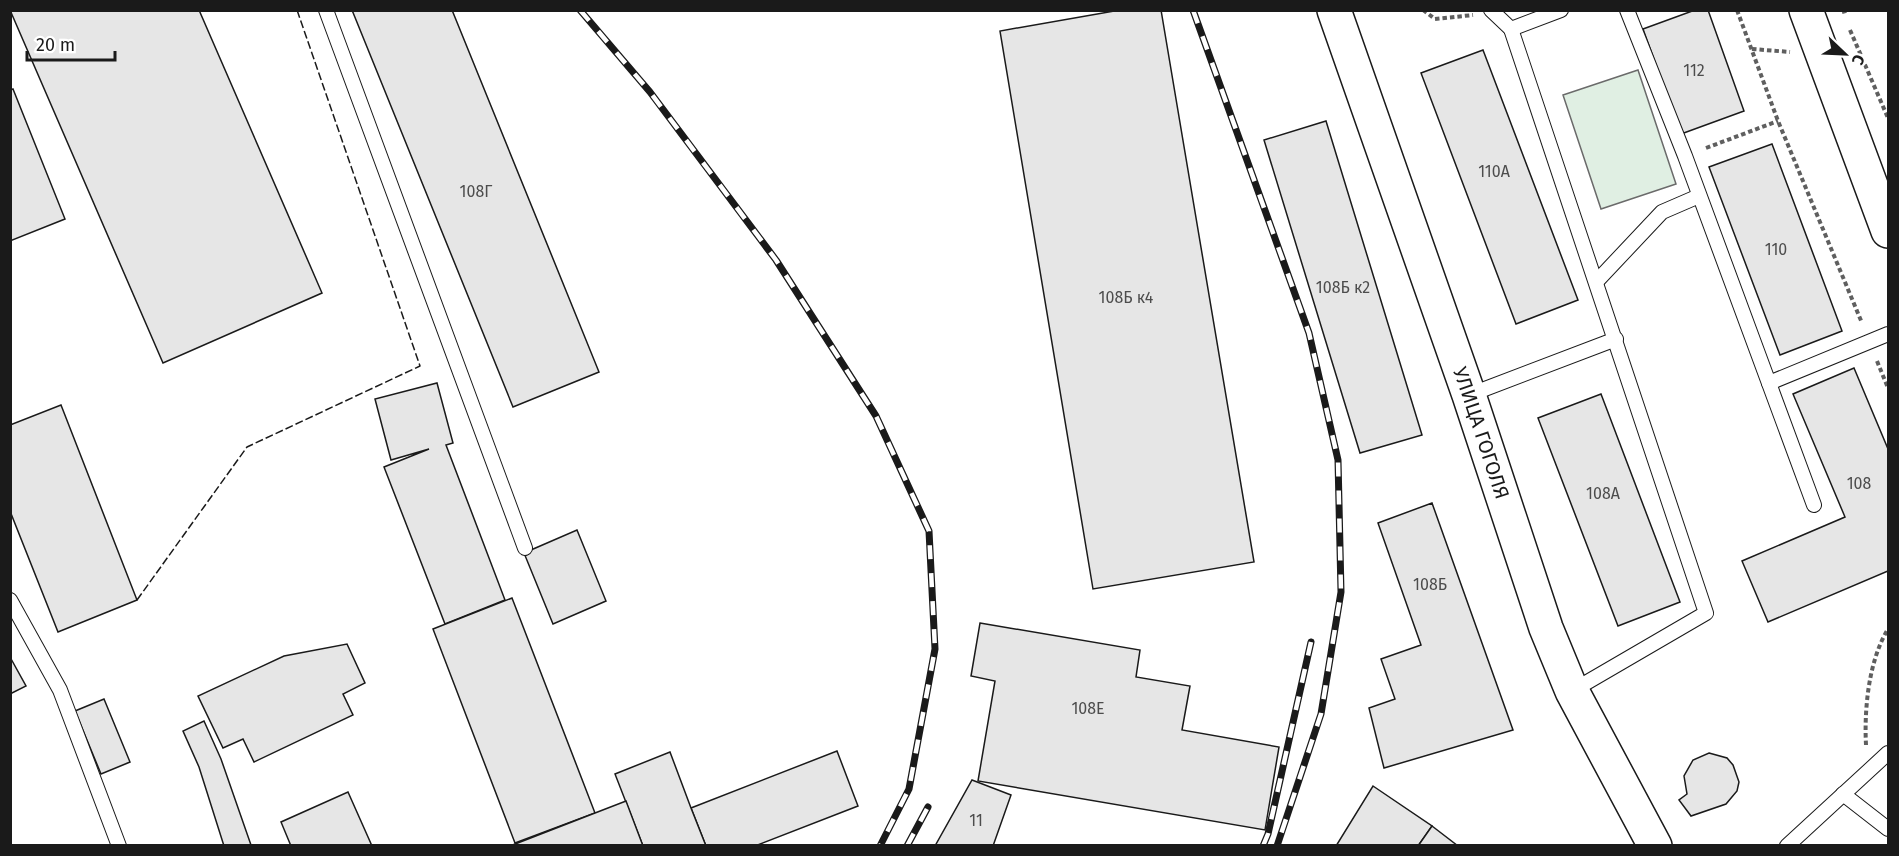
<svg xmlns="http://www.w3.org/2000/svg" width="1899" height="856" font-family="'Fira Sans',sans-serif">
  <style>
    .green { fill: #e0efe3; stroke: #6a6a6a; stroke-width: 1.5 }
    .building { fill: #e6e6e6; stroke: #1a1a1a; stroke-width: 1.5 }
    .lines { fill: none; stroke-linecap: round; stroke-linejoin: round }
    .lane-casing { stroke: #1a1a1a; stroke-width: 16 }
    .secondary-casing { stroke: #1a1a1a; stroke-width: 36 }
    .primary-casing { stroke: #1a1a1a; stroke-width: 36 }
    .path { stroke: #5f5f5f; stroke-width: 4; stroke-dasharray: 4.5 3; stroke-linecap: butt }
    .lane { stroke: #fff; stroke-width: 14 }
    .secondary { stroke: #fff; stroke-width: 33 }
    .primary { stroke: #fff; stroke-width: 33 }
    .rail-casing { stroke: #1a1a1a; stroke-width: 7 }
    .rail { stroke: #fff; stroke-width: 4.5; stroke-dasharray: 14; stroke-linecap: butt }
    .fence { stroke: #1a1a1a; stroke-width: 1.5; stroke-dasharray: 8 3; stroke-linecap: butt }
    .labels { text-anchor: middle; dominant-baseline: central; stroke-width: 4.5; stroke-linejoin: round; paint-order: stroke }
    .number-label { font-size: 16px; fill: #4d4d4d }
    .street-label { font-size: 20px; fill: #1a1a1a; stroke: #fff }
  </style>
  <rect width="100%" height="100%" fill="#fff"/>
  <polygon class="green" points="1638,70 1676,184 1601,209 1563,95"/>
  <g class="building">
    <polygon points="10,10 199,10 322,293 163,363"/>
    <polygon points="352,10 452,10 599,372 513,407"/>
    <polygon points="1120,10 1161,10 1254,562 1093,589 1000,31"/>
    <polygon points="1695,10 1708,10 1744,111 1681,134 1643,29"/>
    <polygon points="1483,50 1578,300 1516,324 1421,73"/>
    <polygon points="13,89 65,219 10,241 10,90"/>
    <polygon points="1326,121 1422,435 1360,453 1264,140"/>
    <polygon points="1772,144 1842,331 1780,355 1709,167"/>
    <polygon points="1854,368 1888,449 1888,571 1768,622 1742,561 1845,517 1793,394"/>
    <polygon points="437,383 453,443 446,445 505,600 445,624 384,467 429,449 391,460 375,399"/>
    <polygon points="1601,394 1680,602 1618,626 1538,418"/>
    <polygon points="61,405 137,600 58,632 10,511 10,425"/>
    <polygon points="1432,503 1513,730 1384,768 1369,708 1395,699 1381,659 1421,645 1378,523"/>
    <polygon points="577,530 606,601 553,624 524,553"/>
    <polygon points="512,598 595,813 515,843 433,629"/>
    <polygon points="980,623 1140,650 1136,677 1190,686 1182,730 1279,747 1265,830 978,781 995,681 971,676"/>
    <polygon points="347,644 365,683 343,694 353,715 254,762 243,739 223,748 198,696 284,656"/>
    <polygon points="10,657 26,686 10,694"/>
    <polygon points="104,699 130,762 101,774 75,711"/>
    <polygon points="204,721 221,759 251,845 224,846 199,767 183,731"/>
    <polygon points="837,751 858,806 755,846 706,846 691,808"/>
    <polygon points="670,752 691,808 706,846 643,846 615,774"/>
    <polygon points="1709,753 1727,758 1733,765 1739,782 1737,791 1726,804 1691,816 1679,800 1687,794 1684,776 1693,760"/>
    <polygon points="972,780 1011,795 993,846 935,846"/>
    <polygon points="1373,786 1432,826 1418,846 1336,846"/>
    <polygon points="348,792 372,846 291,846 281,822"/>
    <polygon points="626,801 643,846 510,846 595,813"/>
    <polygon points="1432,826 1458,846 1418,846"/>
  </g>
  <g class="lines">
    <g class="lane-casing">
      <g id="lane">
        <polyline points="326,10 525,548"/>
        <polyline points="1491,10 1511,29 1561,10"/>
        <polyline points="1627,10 1685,156 1814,505"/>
        <polyline points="1511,29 1706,613 1572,691"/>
        <polyline points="1597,281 1662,212 1699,196"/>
        <polyline points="1769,383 1888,334"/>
        <polyline points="1469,395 1616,339"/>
        <polyline points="10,600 60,690 119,846"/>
        <polyline points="1843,794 1888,829"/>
        <polyline points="1787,846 1888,753"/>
      </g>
    </g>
    <g class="secondary-casing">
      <g id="secondary">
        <path id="s1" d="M 1334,10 L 1469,395 L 1546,628 L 1572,691 L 1655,846"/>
      </g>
    </g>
    <g class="primary-casing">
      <polyline id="primary" points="1806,10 1888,231"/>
    </g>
    <g class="path">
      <polyline points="1423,10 1435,19 1473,15"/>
      <polyline points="1737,10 1778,121 1862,323"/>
      <polyline points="1842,12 1850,10"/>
      <polyline points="1850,30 1888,118"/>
      <polyline points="1752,49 1790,52"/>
      <polyline points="1706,148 1778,121"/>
      <polyline points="1877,361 1888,388"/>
      <path d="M 1866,745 C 1864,708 1869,660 1888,629"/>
    </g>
    <use href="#lane" class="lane"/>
    <use href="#secondary" class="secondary"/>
    <use href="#primary" class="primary"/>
    <g class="rail-casing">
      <g id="rail">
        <polyline points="580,10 650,92 776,260 876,416 929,531 935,649 909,789 880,846"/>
        <polyline points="1193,10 1309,333 1338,460 1341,592 1321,714 1277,846"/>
        <polyline points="907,846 928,807"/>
        <polyline points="1263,846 1268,834 1311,642"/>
      </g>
    </g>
    <use href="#rail" class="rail"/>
    <polyline class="fence" points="137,600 247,447 420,366 297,10"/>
  </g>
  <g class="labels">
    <g class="number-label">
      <text x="1694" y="70">112</text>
      <text x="1494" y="171">110А</text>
      <text x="476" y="191">108Г</text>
      <text x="1776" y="249">110</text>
      <text x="1343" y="287">108Б к2</text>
      <text x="1126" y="297">108Б к4</text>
      <text x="1859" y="483">108</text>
      <text x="1603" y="493">108А</text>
      <text x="1430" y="584">108Б</text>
      <text x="1088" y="708">108Е</text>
      <text x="976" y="820">11</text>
    </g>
    <g class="street-label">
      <text stroke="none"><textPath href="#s1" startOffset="448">УЛИЦА ГОГОЛЯ</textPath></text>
    </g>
  </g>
  <rect width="1899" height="856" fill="none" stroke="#1a1a1a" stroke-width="24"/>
  <g transform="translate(1845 54) rotate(113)" stroke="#ffffff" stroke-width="4.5" paint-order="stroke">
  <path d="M0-4.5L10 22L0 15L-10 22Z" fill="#1a1a1a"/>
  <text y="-9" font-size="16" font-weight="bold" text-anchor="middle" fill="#1a1a1a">С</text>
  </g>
  <path d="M27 51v9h88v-9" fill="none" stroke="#1a1a1a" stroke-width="3"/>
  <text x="36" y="51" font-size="18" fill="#1a1a1a" stroke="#ffffff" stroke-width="4.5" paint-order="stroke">20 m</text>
</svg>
